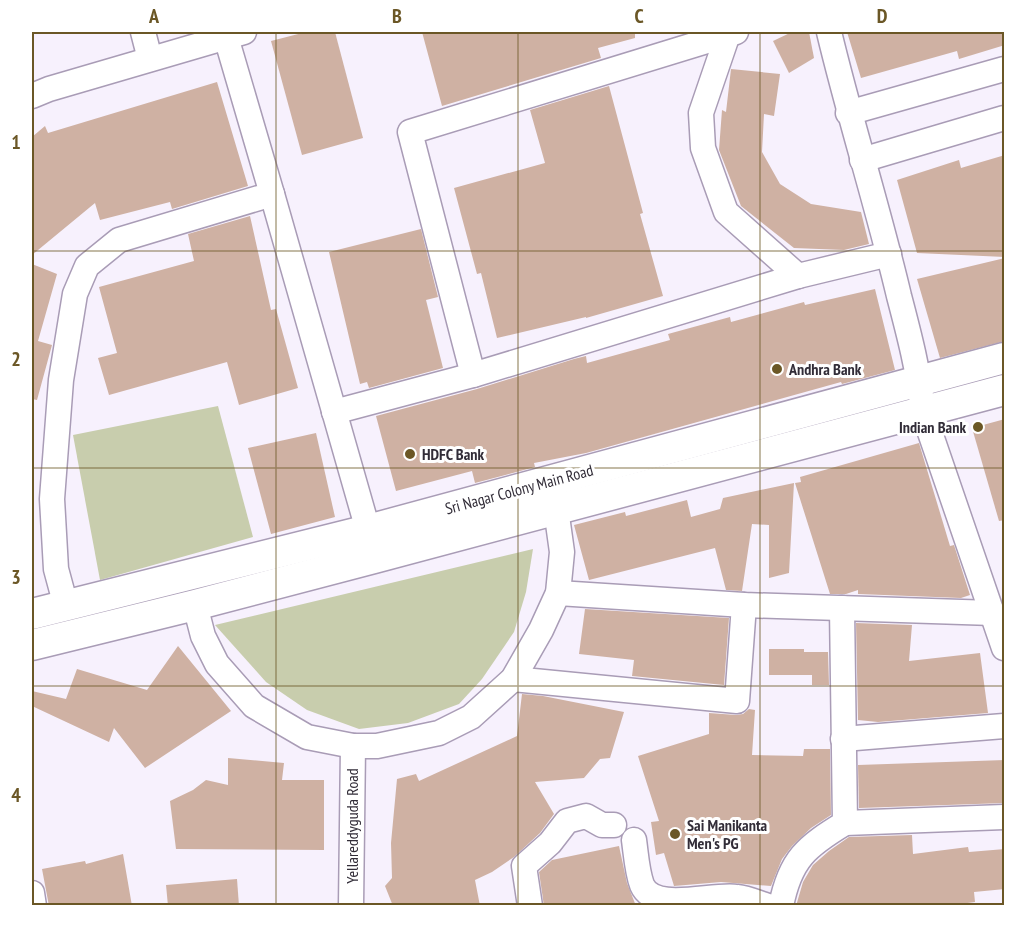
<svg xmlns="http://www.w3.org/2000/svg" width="1036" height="937" font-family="'PT Sans Narrow',sans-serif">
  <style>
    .green { fill: #c8cdad }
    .building { fill: #cfb1a3 }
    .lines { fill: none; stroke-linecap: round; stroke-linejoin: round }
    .minor-casing { stroke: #a99cb6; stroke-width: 27 }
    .major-casing { stroke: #a99cb6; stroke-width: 33 }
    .minor { stroke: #fff; stroke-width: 24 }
    .major { stroke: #fff; stroke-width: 30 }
    .grid { fill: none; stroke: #6b5726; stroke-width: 1.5; stroke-opacity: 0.55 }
    .poi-dot { fill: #6b5726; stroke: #fff; stroke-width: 2 }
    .labels { text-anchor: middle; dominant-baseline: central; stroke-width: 6; stroke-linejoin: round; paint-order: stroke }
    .poi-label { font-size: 16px; font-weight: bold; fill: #322d38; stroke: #fff; text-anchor: start }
    .street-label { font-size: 16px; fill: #322d38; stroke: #fff }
    .neatline { fill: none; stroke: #6b5726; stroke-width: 2 }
    .grid-label { font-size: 20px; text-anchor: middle; font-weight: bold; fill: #6b5726 }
  </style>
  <rect width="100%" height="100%" fill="#f7f1fd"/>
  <g class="green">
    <polygon points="218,406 253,537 100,580 73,435"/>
    <polygon points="533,549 526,592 514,632 482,679 459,704 408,723 359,729 307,710 266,682 215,625"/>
  </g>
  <g class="building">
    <polygon points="306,32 335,32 363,138 302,155 271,41"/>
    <polygon points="422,32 635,32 635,38 598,48 601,58 442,106"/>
    <polygon points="792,32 809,32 814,58 789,73 773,41"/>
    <polygon points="847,32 1005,32 1005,45 959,59 957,51 861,78"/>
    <polygon points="731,69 780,74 774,116 764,114 762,152 780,184 811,204 861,212 869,244 844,250 794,248 741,206 719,150 722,110 726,112"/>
    <polygon points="217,82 248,186 172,209 170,202 100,220 95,203 32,255 32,137 45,126 48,133"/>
    <polygon points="609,86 643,213 640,214 663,296 586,318 586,317 497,338 481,273 477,274 454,188 545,163 530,110"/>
    <polygon points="1005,155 1005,257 917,253 897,180 959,160 961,168"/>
    <polygon points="250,216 271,310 276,309 298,388 239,405 227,362 109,395 98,358 117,353 99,287 194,261 188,234"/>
    <polygon points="421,229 438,297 426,300 443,368 369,388 367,382 360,384 329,252"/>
    <polygon points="1005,258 1005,341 940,358 917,279"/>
    <polygon points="32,264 57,274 38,341 52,345 37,400 32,399"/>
    <polygon points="875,289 895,370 842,384 841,382 586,453 534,463 535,467 475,483 472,471 396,491 376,416 477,389 574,359 586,356 587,363 670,340 668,334 730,317 731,322 804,302 805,305"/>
    <polygon points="1005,419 1005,520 999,521 972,428"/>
    <polygon points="316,433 335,517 271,534 248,448"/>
    <polygon points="919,443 950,546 954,545 970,595 961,598 858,594 858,590 846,594 830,594 795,483 801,482 800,477"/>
    <polygon points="794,483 789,573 769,578 769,525 752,524 742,591 726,590 715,548 589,580 574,525 625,512 626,516 687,500 691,517 720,509 723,498"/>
    <polygon points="585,609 729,618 724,685 632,676 634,660 579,654"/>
    <polygon points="856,623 912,625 909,661 980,653 988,713 878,722 858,720"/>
    <polygon points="178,646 231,711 145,768 114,728 109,742 32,706 32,691 66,699 77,669 147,690"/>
    <polygon points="769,649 804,649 804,652 828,652 829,685 812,685 812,675 769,675"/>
    <polygon points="522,694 543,696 624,712 610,758 600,759 584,778 535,782 554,814 540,833 514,857 492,872 475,880 480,906 393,906 385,886 392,878 391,843 397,779 416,774 419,781 517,736"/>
    <polygon points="749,709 755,710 752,755 803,756 804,749 830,749 831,815 811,828 792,846 782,859 771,886 721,882 674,886 664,853 656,855 651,822 659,821 638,756 709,734 709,713 736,715 743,714"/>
    <polygon points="228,758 284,763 282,780 324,780 324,850 176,849 170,801 193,790 206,780 228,785"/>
    <polygon points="1005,760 1005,803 859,808 858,765"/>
    <polygon points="912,835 913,854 968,847 969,852 1005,849 1005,889 974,892 975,902 945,906 796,906 803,882 813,865 829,851 849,837"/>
    <polygon points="619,846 627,883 636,906 544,906 539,872 552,860"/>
    <polygon points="123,854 132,906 49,906 42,869 85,861 86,864"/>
    <polygon points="237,879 239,906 168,906 166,885"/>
  </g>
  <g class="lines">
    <g class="minor-casing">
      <g id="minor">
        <polyline points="143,32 150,59"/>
        <polyline points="736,32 410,132 473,375 798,276 889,254"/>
        <path d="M 829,32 C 850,120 878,207 899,296 C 909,334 919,372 923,412 L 1004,648"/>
        <polyline points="728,34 701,113 703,148 726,212 798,276"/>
        <polyline points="32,96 49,89 244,32"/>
        <polyline points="848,113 1004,69"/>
        <polyline points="862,160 1004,118"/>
        <polyline points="272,194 368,530"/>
        <polyline points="334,412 473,375"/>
        <polyline points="558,593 744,605 993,613"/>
        <polyline points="195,605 203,636 217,664 254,706 307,737 353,746 377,746 439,733 471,717 513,679 541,630 558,593 562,552 556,509 550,492"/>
        <polyline points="66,606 56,569 52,499 61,380 75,294 87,266 119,240 272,194 226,37"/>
        <polyline points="513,679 737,701 744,605"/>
        <polyline points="843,739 1004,726"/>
        <polyline points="845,823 1004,817"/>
        <path d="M 634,840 C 636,854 637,872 642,885 C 654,913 712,893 737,897 C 748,898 758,903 768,906"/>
        <polyline points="32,893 34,906"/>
        <polyline points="351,906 353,746"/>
        <polyline points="530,906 524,866 550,843 567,821 586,816 602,825 614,825"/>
        <path d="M 781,906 C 790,859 807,846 845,823 L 842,608"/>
      </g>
    </g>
    <g class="major-casing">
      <g id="major">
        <polyline points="32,614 368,530 1004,358"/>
        <polyline points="32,645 195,605 374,558 1004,390"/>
      </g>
    </g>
    <use href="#minor" class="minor"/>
    <use href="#major" class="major"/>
  </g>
  <path class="grid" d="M 276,32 L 276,906M 518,32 L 518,906M 760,32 L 760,906M 32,251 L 1004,251M 32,468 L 1004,468M 32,686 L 1004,686"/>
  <g class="poi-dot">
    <circle cx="777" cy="369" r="6"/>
    <circle cx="978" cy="427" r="6"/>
    <circle cx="410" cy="454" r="6"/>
    <circle cx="675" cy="834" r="6"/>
  </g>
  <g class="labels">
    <g class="poi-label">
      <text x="789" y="369">Andhra Bank</text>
      <text x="966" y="427" text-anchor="end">Indian Bank</text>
      <text x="422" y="454">HDFC Bank</text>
      <text x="687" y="825">Sai Manikanta<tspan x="687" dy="18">Men's PG</tspan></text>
    </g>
    <g class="street-label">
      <text transform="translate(519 489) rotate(-15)">Sri Nagar Colony Main Road</text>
      <text transform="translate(352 826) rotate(-90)">Yellareddyguda Road</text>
    </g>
  </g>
  <rect width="1036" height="937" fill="none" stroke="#ffffff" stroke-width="66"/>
  <rect x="33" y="33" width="970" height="871" class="neatline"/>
  <g class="grid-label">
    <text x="154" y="23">A</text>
    <text x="397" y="23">B</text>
    <text x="639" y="23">C</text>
    <text x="882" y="23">D</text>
    <text x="16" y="149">1</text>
    <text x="16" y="366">2</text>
    <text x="16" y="584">3</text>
    <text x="16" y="802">4</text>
  </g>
</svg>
